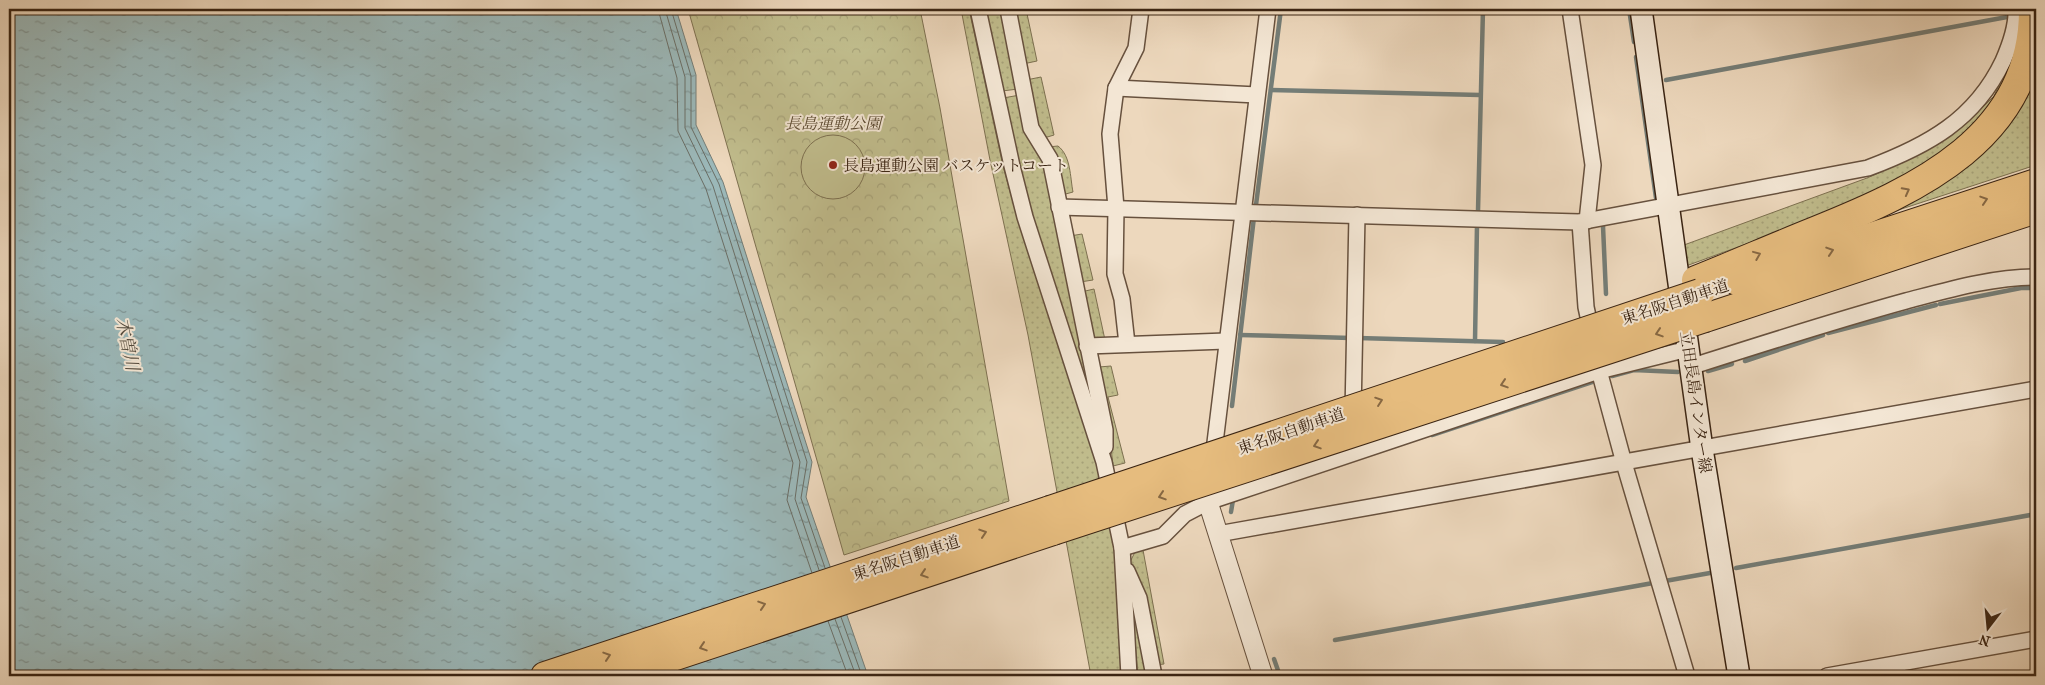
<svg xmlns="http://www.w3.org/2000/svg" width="2045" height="685" font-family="'IM FELL French Canon','Noto Serif JP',serif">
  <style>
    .grass { fill: url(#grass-dots); stroke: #7d7050 }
    .park { fill: url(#park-crowns); stroke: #7d7050 }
    .garden { fill: #c0bc8c; stroke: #7d7050 }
    .water { fill: url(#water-ripples); stroke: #747d77 }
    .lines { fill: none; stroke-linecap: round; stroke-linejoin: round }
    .shore { stroke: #6a6e66; stroke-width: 1 }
    .stream { stroke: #747d77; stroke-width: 4.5 }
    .minor-casing { stroke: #67513e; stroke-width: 18 }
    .tertiary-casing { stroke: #67513e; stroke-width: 21 }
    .secondary-casing { stroke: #3a2413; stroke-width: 24 }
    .motorway-casing { stroke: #3a2413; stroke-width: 30 }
    .minor { stroke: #f3e6d4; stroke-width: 15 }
    .tertiary { stroke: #f3e6d4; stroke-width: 19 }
    .secondary { stroke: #f3e6d4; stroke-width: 21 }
    .motorway { stroke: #e6bc7e; stroke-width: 28 }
    .motorway-bridge-casing { stroke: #3a2413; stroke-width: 30; stroke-linecap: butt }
    .motorway-bridge { stroke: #e6bc7e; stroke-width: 28 }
    .oneway { stroke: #876843 }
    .poi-dot { fill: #8f2418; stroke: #f3e6d4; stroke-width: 2 }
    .labels { text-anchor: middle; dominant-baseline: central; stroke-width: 4; stroke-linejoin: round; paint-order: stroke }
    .park-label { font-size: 16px; font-style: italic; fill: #5c4a31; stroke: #f3e6d4 }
    .poi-label { font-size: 16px; fill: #3a2413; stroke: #f3e6d4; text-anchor: start }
    .street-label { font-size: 16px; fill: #3a2413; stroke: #f3e6d4 }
    .water-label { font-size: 18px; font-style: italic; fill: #52493c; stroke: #f3e6d4 }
  </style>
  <defs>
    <pattern id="grass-dots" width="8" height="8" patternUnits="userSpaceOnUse" patternTransform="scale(1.25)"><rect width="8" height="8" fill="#c0bc8c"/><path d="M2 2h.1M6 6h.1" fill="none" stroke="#a6a178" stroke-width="1.8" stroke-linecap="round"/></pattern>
    <pattern id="park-crowns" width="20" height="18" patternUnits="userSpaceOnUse" patternTransform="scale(1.25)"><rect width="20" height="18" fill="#c0bc8c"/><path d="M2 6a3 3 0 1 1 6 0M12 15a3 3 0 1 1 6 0" fill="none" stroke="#a6a178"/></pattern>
    <pattern id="water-ripples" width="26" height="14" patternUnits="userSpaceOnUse" patternTransform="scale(1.25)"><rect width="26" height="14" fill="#9bb8b9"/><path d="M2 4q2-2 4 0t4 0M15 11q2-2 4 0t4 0" fill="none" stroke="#7f9595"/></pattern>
  </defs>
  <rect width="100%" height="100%" fill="#edd8bd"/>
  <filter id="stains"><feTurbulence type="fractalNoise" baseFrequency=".004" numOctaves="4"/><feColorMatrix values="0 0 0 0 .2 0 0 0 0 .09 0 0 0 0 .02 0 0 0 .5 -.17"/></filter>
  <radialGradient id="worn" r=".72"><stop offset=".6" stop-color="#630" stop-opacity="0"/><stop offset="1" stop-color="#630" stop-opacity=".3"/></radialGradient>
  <g class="grass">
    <polygon points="961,9 969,9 1003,166 1016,213 1096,457 1116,556 1123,676 1091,676 1028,335 990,160"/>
    <polygon points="985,9 1002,9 1018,89 1002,91"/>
    <polygon points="1012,9 1026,9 1037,61 1023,64"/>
    <polygon points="2036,47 2036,165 1828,233 1943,175"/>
    <polygon points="2013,54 2015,67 1972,132 1919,169 1817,218 1686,266 1684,245 1867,178 1899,164 1947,138 1971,119 1994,96"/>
    <polygon points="1041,77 1054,135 1044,138 1034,121 1026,80"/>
    <polygon points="1020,95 1046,159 1097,417 1031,215 1003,98"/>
    <path d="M 1058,146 C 1071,156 1070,177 1073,192 L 1062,195 L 1048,147 Z"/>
    <polygon points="1082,234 1093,280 1080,282 1070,236"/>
    <polygon points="1094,289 1105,340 1099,341 1091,336 1081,292"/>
    <polygon points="1111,366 1118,395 1108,397 1125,463 1113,466 1109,429 1099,367"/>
    <polygon points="1143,550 1164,664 1155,665 1138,579 1130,562 1135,552"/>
    <polygon points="1131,594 1147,676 1138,676"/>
  </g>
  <polygon class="park" points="688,9 920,9 940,108 1009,501 844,555"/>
  <circle class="garden" cx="833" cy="167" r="32"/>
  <polygon class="water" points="9,9 676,9 696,75 696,125 723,182 812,462 806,497 868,676 9,676"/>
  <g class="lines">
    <g class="shore">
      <polyline points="658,9 677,78 678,131 706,189 793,463 787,500 812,573"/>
      <polyline points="665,9 685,77 685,128 713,186 800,462 795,499 819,570"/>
      <polyline points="671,9 691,76 691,127 719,184 807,462 801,498 825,568"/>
      <polyline points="841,617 862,676"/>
      <polyline points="835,619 856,676"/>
      <polyline points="828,621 848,676"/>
    </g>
    <g class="stream">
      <polyline points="1629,9 1634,42"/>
      <polyline points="1636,57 1656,198"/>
      <polyline points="1666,80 2007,17 2007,9"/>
      <polyline points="1271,90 1480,95"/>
      <polyline points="1256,205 1281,9"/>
      <polyline points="1478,211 1483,9"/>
      <polyline points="1603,226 1606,294"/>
      <polyline points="1940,304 2021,288 2036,288"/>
      <polyline points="1828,333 1936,305"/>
      <polyline points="1240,335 1351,338"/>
      <polyline points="1358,338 1503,342"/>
      <polyline points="1475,341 1477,225 1480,225"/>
      <polyline points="1745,361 1823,335"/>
      <polyline points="1708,371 1732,364"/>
      <polyline points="1612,376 1634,370 1678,372"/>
      <polyline points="1232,406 1254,217"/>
      <polyline points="1432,435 1592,382"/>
      <polyline points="1231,512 1233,500 1237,499"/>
      <polyline points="1736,568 2036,514"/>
      <polyline points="1665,581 1710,573"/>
      <polyline points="1335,640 1653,583"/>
      <polyline points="1274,659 1280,676"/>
    </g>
    <g class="minor-casing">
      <g id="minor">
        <polyline points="978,9 1012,166 1025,217 1104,462 1122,548 1129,676"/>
        <polyline points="1008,9 1031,128 1050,159 1105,430 1105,447"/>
        <polyline points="1570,9 1593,165 1587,221"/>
        <polyline points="1116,88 1257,95"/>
        <path d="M 1059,207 L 1580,222 L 1868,168 C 1927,146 1975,120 2003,61 C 2010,45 2017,27 2016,9"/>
        <polyline points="1580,222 1586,307 1592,335"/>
        <polyline points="1127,344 1122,299 1115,274 1116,208 1110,134 1116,88 1136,48 1141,9"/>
        <polyline points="1087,346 1226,341"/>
        <polyline points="1597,363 1624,463 1687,676"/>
        <path d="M 1690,367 C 1762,344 1833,321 1906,301 C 1948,290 1992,277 2036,277"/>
        <polyline points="1353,413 1357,215"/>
        <polyline points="1213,459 1268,9"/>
        <polyline points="1218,534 2036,389"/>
        <polyline points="1122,548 1163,536 1185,514 1208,502 1599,371 1688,349"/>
        <polyline points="1127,571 1139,598 1154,676"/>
        <polyline points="1827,676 2036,639"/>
      </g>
    </g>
    <g class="tertiary-casing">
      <polyline id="tertiary" points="1208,502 1263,676"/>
    </g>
    <g class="secondary-casing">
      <polyline id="secondary" points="1641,9 1702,449 1739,676"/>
    </g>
    <g class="motorway-casing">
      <g id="motorway">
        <path d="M 1696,280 C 1736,264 1775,247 1815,231 C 1917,190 2034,137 2033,9"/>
        <polyline points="1737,281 2036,183"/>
        <polyline points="1705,318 2036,209"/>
        <polyline points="545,676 1050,510"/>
        <polyline points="615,676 1053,531"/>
      </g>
    </g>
    <use href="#minor" class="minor"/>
    <use href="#tertiary" class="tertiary"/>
    <use href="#secondary" class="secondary"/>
    <use href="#motorway" class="motorway"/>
    <g class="motorway-bridge-casing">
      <g id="motorway-bridge">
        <polyline points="1050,510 1700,293"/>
        <polyline points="1053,531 1705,318"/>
      </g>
    </g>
    <use href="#motorway-bridge" class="motorway-bridge"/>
  </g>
  <defs><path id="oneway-chevron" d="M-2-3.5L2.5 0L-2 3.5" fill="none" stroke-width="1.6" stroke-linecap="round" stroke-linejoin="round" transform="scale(1.25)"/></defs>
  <g class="oneway">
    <use href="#oneway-chevron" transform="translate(1906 191) rotate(-28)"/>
    <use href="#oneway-chevron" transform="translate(1984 200) rotate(-18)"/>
    <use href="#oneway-chevron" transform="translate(1830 251) rotate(-18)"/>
    <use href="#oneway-chevron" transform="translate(1757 255) rotate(-22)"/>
    <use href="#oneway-chevron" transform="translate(1659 333) rotate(162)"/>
    <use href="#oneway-chevron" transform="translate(1504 384) rotate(162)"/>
    <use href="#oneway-chevron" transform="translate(1379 401) rotate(-19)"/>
    <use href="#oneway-chevron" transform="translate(1317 445) rotate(162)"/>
    <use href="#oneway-chevron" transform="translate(1162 496) rotate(162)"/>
    <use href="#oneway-chevron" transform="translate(983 533) rotate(-18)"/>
    <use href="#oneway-chevron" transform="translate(924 574) rotate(162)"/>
    <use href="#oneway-chevron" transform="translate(762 605) rotate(-18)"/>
    <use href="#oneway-chevron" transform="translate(703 647) rotate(162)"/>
    <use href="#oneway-chevron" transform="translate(607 656) rotate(-18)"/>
  </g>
  <circle class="poi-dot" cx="833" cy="165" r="5"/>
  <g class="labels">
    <g class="park-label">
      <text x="833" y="123">長島運動公園</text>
    </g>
    <g class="poi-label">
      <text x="843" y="165">長島運動公園 バスケットコート</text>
    </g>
    <g class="street-label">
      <text transform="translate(1675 302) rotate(-18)">東名阪自動車道</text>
      <text transform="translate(1696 402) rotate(82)">立田長島インター線</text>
      <text transform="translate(1291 431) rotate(-19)">東名阪自動車道</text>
      <text transform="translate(906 558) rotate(-18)">東名阪自動車道</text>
    </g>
    <g class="water-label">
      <text transform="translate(127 344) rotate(78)">木曽川</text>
    </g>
  </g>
  <rect width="2045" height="685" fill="none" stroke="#edd8bd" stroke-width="30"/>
  <rect x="10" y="10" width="2025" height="665" fill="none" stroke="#3a2413" stroke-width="2.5"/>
  <rect x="15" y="15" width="2015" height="655" fill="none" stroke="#3a2413"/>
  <g transform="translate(1988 628) rotate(196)" stroke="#f3e6d4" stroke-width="4" paint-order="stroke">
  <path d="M0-4L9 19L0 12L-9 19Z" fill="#3a2413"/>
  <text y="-8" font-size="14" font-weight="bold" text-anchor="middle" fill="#3a2413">N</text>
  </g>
  <rect width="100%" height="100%" filter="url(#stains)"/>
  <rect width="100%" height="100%" fill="url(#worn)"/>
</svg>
